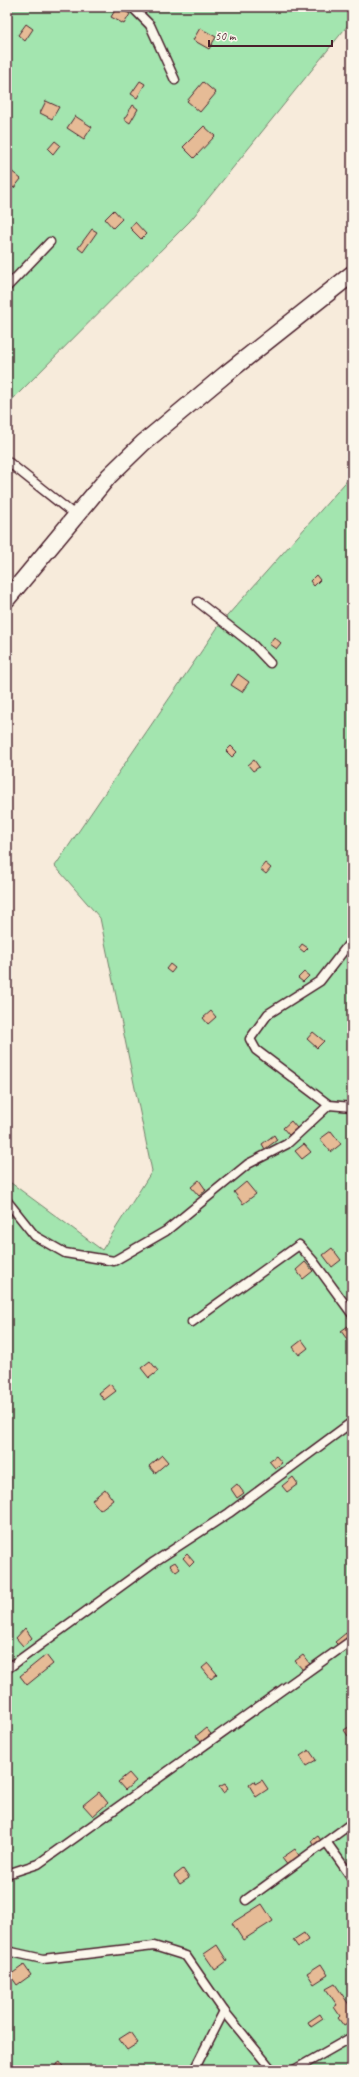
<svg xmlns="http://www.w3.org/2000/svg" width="359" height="2077" font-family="Caveat,sans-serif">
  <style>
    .green { fill: #a3e5af; stroke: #76826d }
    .building { fill: #e6bb96; stroke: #4a1f2b }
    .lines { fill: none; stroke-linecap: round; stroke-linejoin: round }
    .service-casing { stroke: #4a1f2b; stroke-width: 11 }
    .minor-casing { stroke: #4a1f2b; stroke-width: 19 }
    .service { stroke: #fbf7ec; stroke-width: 8 }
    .minor { stroke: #fbf7ec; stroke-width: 16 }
  </style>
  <rect width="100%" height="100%" fill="#f7ebdb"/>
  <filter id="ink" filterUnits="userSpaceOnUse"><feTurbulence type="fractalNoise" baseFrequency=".025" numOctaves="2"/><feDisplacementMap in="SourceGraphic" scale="8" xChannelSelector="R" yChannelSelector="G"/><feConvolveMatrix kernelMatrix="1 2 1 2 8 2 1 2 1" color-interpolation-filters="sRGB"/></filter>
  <g filter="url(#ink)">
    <g class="green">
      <polygon points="7,7 352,7 352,20 190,221 7,405"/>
      <polygon points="352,475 352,2070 7,2070 7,1180 102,1250 152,1171 100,918 55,866 220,624"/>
    </g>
    <g class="building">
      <polygon points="117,7 130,14 124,24 111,17"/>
      <polygon points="26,24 33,29 25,41 18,35"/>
      <polygon points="200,28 216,37 209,49 193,40"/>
      <polygon points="140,81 145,84 137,98 131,94"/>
      <polygon points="203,82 216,93 200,112 187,101"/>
      <polygon points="46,101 59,107 52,119 40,113"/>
      <polygon points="133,105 138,109 130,123 124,119"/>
      <polygon points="75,116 92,127 84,139 67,128"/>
      <polygon points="204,126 215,136 194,158 183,147"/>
      <polygon points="55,141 60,145 53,154 48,149"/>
      <polygon points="10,170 21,179 14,188 7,183 7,174"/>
      <polygon points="114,210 122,219 113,228 105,219"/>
      <polygon points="135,222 146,234 141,239 130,228"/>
      <polygon points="92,229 97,232 83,252 78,248"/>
      <polygon points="316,575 320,580 314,586 310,581"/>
      <polygon points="274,637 281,643 276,649 269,644"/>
      <polygon points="238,674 249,682 242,692 231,685"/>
      <polygon points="231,746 237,752 232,757 226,751"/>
      <polygon points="254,760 259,767 253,771 248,765"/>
      <polygon points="265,863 271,868 266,874 260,869"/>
      <polygon points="302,944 308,948 304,952 299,948"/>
      <polygon points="170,964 175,968 171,973 166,969"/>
      <polygon points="304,972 309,976 303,982 298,978"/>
      <polygon points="211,1011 216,1017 208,1024 203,1018"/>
      <polygon points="313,1032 324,1041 317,1048 307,1039"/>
      <polygon points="291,1121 297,1128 289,1135 283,1128"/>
      <polygon points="331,1131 341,1144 331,1152 320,1139"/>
      <polygon points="274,1135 277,1140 265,1149 262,1144"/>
      <polygon points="304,1144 311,1152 302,1159 295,1151"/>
      <polygon points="199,1180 206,1190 199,1196 191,1187"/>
      <polygon points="246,1182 256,1194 243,1204 234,1192"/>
      <polygon points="332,1248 341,1260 332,1267 323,1255"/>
      <polygon points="305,1262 313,1271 303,1279 296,1270"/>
      <polygon points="352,1288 352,1296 348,1291"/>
      <polygon points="348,1326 352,1331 352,1340 349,1342 341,1331"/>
      <polygon points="302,1340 308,1348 299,1355 293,1347"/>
      <polygon points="150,1361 158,1371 149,1378 141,1368"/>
      <polygon points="110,1384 116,1391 104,1400 99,1393"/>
      <polygon points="162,1455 168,1462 155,1473 149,1466"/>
      <polygon points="276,1456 282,1463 275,1468 269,1461"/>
      <polygon points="293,1477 298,1484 287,1492 282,1486"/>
      <polygon points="237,1484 244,1493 237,1498 231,1489"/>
      <polygon points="105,1489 113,1500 100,1510 92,1500"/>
      <polygon points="187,1554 194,1562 190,1566 183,1558"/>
      <polygon points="175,1562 180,1569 176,1572 170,1565"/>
      <polygon points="25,1628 32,1638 23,1646 16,1638"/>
      <polygon points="346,1633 349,1638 339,1646 335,1642"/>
      <polygon points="46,1655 53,1664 27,1685 20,1676"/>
      <polygon points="303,1655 310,1664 303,1670 295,1661"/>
      <polygon points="208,1663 217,1674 211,1679 202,1668"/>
      <polygon points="352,1725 352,1734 348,1736 344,1730"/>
      <polygon points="206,1728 211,1734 201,1742 196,1736"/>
      <polygon points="309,1750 316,1760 306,1766 300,1756"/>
      <polygon points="129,1773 136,1781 125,1790 118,1782"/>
      <polygon points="262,1780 268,1789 256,1797 249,1785 254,1781 255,1784"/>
      <polygon points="225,1784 228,1789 223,1793 219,1787"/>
      <polygon points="99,1792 108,1803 93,1816 83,1805"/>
      <polygon points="318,1836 322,1842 314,1847 311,1841"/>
      <polygon points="295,1849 300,1857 288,1866 282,1858"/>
      <polygon points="183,1869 189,1878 180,1884 174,1876"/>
      <polygon points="262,1904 273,1921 243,1940 232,1923"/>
      <polygon points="304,1933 308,1940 298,1947 293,1940"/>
      <polygon points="217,1945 227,1961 215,1970 204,1954"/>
      <polygon points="321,1964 328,1975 314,1984 307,1973"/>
      <polygon points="24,1965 31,1975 17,1985 10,1975"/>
      <polygon points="335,1984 352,2009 352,2021 344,2026 338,2018 340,2016 334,2007 337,2005 326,1989"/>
      <polygon points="320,2014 323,2019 311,2027 308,2022"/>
      <polygon points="130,2032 138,2043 127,2050 119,2039"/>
      <polygon points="60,2062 65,2070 49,2070"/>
    </g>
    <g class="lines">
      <g class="service-casing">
        <g id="service">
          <polyline points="132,7 150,25 175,80"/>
          <polyline points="7,287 50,242"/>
          <polyline points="7,461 76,516"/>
          <polyline points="198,602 252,644 270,663"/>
          <polyline points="352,940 320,981 268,1014 250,1039 256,1050 329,1105 352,1107"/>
          <polyline points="7,1201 35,1236 65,1253 114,1261 166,1231 248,1164 287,1144 329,1105"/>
          <polyline points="192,1322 299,1245 314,1262 352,1314"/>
          <polyline points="7,1669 154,1562 229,1513 352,1422"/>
          <polyline points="327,1843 352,1878"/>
          <polyline points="7,1874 38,1864 352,1640"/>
          <polyline points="246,1900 352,1823"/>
          <polyline points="7,1951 43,1959 154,1946 186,1956 224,2011 272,2070"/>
          <polyline points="194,2070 224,2011"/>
          <polyline points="294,2070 352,2037"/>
        </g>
      </g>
      <g class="minor-casing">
        <polyline id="minor" points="7,599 109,476 143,443 227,373 352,274"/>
      </g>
      <use href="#service" class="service"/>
      <use href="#minor" class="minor"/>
    </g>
  </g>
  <rect width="359" height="2077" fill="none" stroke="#fbf7ec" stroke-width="24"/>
  <rect x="12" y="12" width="335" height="2053" fill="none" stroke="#4a1f2b" stroke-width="1.5" filter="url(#ink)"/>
  <path d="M209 40v6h123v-6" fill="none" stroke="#4a1f2b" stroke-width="2"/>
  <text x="215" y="40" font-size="12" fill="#4a1f2b" stroke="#fbf7ec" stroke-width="3" paint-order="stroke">50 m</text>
</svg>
